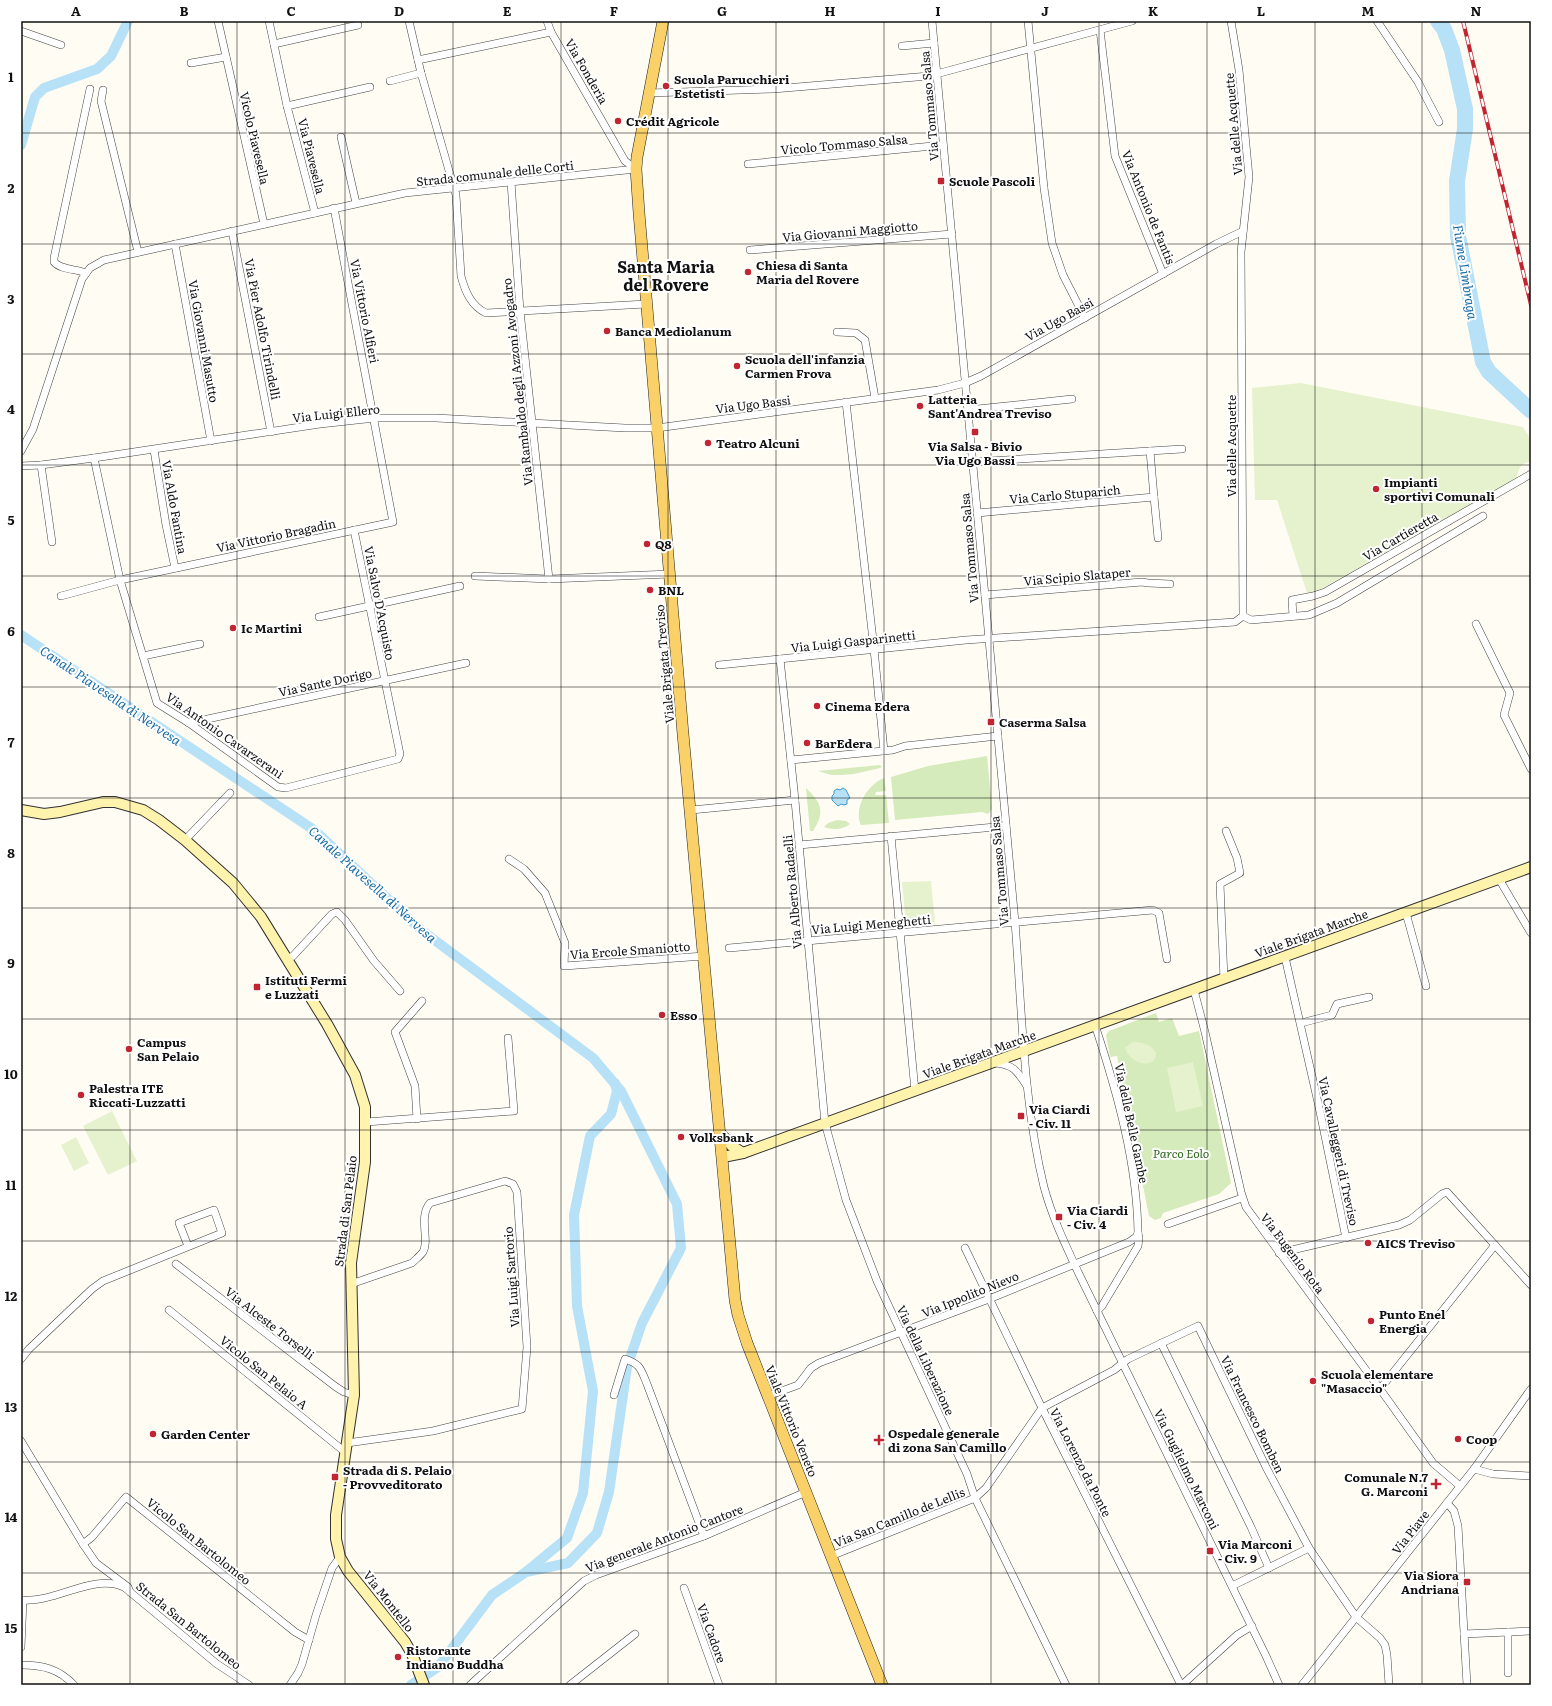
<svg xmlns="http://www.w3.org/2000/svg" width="1552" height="1706" font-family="Literata,serif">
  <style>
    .green { fill: #d5ebbb }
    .pitch { fill: #e6f2cd }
    .water { fill: #b7e1f7; stroke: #3d99cf }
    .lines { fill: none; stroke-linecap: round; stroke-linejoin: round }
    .canal { stroke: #b7e1f7; stroke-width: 10 }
    .river { stroke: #b7e1f7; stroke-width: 16 }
    .street-casing { stroke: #434343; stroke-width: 8 }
    .secondary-casing { stroke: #323232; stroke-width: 12 }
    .primary-casing { stroke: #212121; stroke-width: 12 }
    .street { stroke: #fff; stroke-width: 7 }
    .secondary { stroke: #fff3ae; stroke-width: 10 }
    .primary { stroke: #f9d168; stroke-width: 11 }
    .rail-casing { stroke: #c22532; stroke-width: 4 }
    .rail { stroke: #fff; stroke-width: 2.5; stroke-dasharray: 8; stroke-linecap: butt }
    .grid { fill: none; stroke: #101010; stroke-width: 1; stroke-opacity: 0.55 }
    .poi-dot { fill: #c22532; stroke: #fff; stroke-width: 1.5 }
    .labels { text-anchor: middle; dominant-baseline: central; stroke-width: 4; stroke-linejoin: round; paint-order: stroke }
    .street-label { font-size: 12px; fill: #101010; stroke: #fff }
    .poi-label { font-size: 12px; font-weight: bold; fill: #101010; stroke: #fff; text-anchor: start }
    .park-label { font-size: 12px; font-style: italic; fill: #30691e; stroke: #fff }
    .water-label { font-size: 13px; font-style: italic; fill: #166ba4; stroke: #fff }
    .district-label { font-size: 16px; font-weight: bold; fill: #101010; stroke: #fff }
    .neatline { fill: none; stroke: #101010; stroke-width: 1.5 }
    .grid-label { font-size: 13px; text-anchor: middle; font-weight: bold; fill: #101010 }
  </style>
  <rect width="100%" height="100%" fill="#fffcf3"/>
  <g class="green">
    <polygon points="987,756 992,809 988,814 982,812 895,820 891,777 928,766"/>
    <polygon points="880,765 882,767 880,768 854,774 842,775 831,775 818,771"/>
    <path d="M 884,778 L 886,791 L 876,792 L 875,795 L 886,795 L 889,823 L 861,825 C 853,808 868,784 884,778 Z"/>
    <path d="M 806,788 C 822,803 825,812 813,831 L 810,831 Z"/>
    <path d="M 837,820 L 846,821 L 850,824 C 843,830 832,830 824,827 L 828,823 Z"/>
    <polygon points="1156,1013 1159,1022 1172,1018 1179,1036 1199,1031 1231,1183 1219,1194 1163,1213 1161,1218 1155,1220 1149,1216 1117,1056 1110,1057 1106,1035 1109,1031"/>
  </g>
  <g class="pitch">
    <path d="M 1301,383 L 1523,427 L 1531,440 L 1531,462 C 1520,462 1519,469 1516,479 L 1310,595 L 1307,593 L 1277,500 L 1255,500 L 1252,388 Z"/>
    <polygon points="931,881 935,923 906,925 902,882"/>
    <path d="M 1133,1042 C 1142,1042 1151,1044 1156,1053 C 1157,1069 1131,1066 1125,1048 Z"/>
    <polygon points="1193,1062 1203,1106 1176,1112 1167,1068"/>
    <polygon points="112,1111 137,1161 108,1175 83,1126"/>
    <polygon points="76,1137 89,1163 74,1171 61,1145"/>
  </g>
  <polygon class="water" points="843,788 846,790 850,798 847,800 847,804 844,805 841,804 838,806 832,800 832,796 834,794 834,791 837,789 840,790"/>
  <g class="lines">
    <g class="canal">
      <polyline points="21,145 35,97 44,88 97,69 111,56 128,21"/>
      <polyline points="21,635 314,830 421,930 593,1058 621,1091 677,1204 681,1248 642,1323 627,1367 609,1492 597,1533 568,1563 526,1572 492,1595 438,1667 411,1685"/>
      <polyline points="527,1571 567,1538 583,1493 593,1391 577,1306 574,1215 590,1136 611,1114 617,1091 615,1083"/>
    </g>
    <polyline class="river" points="1438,21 1444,29 1452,50 1465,109 1465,129 1457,181 1458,236 1483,362 1489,372 1531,411"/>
    <g class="street-casing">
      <g id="street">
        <polyline points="218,21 264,224"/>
        <polyline points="269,21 287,106 315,213"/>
        <path d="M 409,21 L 421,73 L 456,195 L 461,276 C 465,291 471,306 486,313 L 646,304"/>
        <polyline points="547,21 551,32 625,161 636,169"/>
        <path d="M 932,21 L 1015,922 C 1022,1010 1023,1101 1044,1187 C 1052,1217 1066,1246 1079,1274 L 1266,1656 L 1279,1685"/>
        <polyline points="1028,21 1044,188 1052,243 1063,275 1085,318"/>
        <polyline points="1377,21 1418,82 1439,122"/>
        <polyline points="1100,30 1115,156 1163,274"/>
        <polyline points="21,31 61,45"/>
        <polyline points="274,44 358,25"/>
        <polyline points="902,46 934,43"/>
        <polyline points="418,60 551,32"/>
        <polyline points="191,63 226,57"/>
        <polyline points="390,81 421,73"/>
        <polyline points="103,90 101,101 138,252"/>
        <polyline points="649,93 773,89 929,76 1132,21"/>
        <polyline points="287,106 370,87"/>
        <polyline points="341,137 356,203"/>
        <polyline points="748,164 943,145"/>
        <polyline points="511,182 520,311 549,579"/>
        <polyline points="232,231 271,432"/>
        <polyline points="175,244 211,441"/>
        <polyline points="750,250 952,234"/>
        <path d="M 86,273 C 77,269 61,270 54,262 L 54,258 L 90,89"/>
        <polyline points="837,332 856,333 865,340 875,398"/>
        <polyline points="846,402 874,649 884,751"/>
        <polyline points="968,410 1072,399"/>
        <polyline points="154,450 166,525 175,568"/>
        <polyline points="21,451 33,429 82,279 90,268 104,260 405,193 636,169"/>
        <polyline points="94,458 120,580 157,703 189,723 278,787 286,788 398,759 400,754 354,530"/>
        <polyline points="973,462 1182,449"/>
        <polyline points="41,465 52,542"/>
        <polyline points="21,466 41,465 94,458 320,424 375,418 436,418 625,428 657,428 938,390 965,383 981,376 1216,244 1243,231"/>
        <polyline points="1154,497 1158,538"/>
        <polyline points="977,513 1154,497 1150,451"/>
        <polyline points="475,576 549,579 670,574"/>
        <polyline points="985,595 1142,582 1148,583 1170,584"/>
        <polyline points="61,596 120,580 393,522 334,208"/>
        <polyline points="1243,616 1251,620 1309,615 1337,603 1483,516"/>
        <polyline points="1293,616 1292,600 1313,596 1325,592 1531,474"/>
        <polyline points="319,617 460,586"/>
        <polyline points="1476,624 1510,693 1504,715 1531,769"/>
        <polyline points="143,656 200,644"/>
        <polyline points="780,659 794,790 825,1123 846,1200 877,1281 967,1474 975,1498 1066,1685"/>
        <polyline points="719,665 966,640 1235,622 1243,616 1241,252 1249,177 1239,70 1231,21"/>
        <polyline points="189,723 466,663"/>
        <polyline points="791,760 893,750 905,746 998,736"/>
        <polyline points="691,810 795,800"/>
        <polyline points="891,836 915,1091"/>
        <polyline points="185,840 230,793"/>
        <polyline points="799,845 1006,826"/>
        <polyline points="509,859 524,869 545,893 565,943 564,966 704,956"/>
        <polyline points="1499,879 1531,933"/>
        <polyline points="1406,913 1426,986"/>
        <polyline points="729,948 1153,910 1159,913 1167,959"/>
        <polyline points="1285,957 1319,1107 1346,1238"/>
        <polyline points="287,959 293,956 332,914 337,912 345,920 374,961 400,991"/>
        <polyline points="1224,979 1220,884 1240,873 1237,858 1226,831"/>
        <polyline points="1194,990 1205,1032 1241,1192 1246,1207 1380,1389 1433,1463 1460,1486"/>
        <polyline points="1301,1023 1332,1015 1337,1004 1369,997"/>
        <path d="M 1095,1025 C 1117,1092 1137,1162 1138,1233 L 1139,1238 L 1138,1246 L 1102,1306 L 1097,1311"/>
        <path d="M 996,1063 C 1014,1065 1017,1071 1027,1086"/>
        <polyline points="417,1119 415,1086 395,1032 422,1001"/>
        <polyline points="366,1122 514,1111 508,1038"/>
        <polyline points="1168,1224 1242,1198"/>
        <polyline points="965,1248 1042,1408 1181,1685"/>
        <polyline points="1279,1253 1399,1225 1410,1220 1442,1194 1447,1192 1531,1285"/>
        <polyline points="176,1264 336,1387 344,1392 354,1395"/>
        <polyline points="169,1310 345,1452"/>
        <polyline points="1161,1343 1251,1527 1269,1568"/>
        <polyline points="21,1359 29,1349 92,1289 103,1281 222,1233 214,1210 179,1223 188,1246"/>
        <polyline points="1380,1389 1495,1245"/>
        <path d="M 614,1395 L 625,1359 C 641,1364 641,1370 647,1384 L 704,1536"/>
        <polyline points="768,1396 798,1385 811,1368 819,1363 989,1299 1129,1242 1136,1237 1138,1233"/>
        <polyline points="21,1441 83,1544"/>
        <path d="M 347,1443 L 433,1431 L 522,1409 L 527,1347 L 517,1192 L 513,1184 L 505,1181 L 430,1203 C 418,1217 430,1240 423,1252 C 420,1256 416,1259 412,1263 L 351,1284"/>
        <polyline points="1474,1469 1493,1474 1531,1476"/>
        <polyline points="1447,1503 1454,1511 1458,1526 1467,1685"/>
        <polyline points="831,1556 975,1498 986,1488 1042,1408 1114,1370 1128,1359 1198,1326 1266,1467 1309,1548 1356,1617 1380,1638 1385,1645 1387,1655 1389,1685"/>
        <polyline points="1232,1586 1309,1548"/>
        <polyline points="684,1588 719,1685"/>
        <polyline points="130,1592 128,1587 96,1563 83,1544 92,1537 126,1497 295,1632 309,1640"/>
        <path d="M 21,1600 C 57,1603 92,1573 124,1587 L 217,1664 L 249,1685"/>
        <polyline points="1508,1632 1508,1673"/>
        <polyline points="1464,1634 1531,1631"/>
        <polyline points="21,1647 23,1600"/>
        <path d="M 21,1665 C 43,1665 59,1669 74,1685"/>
        <polyline points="290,1685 298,1673 302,1664 316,1615 332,1568 340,1557"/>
        <polyline points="470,1685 584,1581 596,1575 704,1536 806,1492"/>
        <polyline points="570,1685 635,1634"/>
        <polyline points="1182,1685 1237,1635 1252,1626"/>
        <polyline points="1302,1685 1474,1469 1531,1389"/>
      </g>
    </g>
    <g class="secondary-casing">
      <g id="secondary">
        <polyline points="21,810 44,814 60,812 103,802 115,802 143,810 159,820 185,840 233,883 261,917 327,1024 355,1075 365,1107 365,1162 351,1263 354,1395 336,1515 336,1539 340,1557 348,1571 405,1642 412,1654 424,1685"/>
        <polyline points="721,1134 732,1146 743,1153"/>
        <polyline points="723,1157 743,1153 1531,867"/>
      </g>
    </g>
    <g class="primary-casing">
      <polyline id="primary" points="663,21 637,157 636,169 639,213 683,734 735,1300 738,1315 747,1343 882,1685"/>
    </g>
    <use href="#street" class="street"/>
    <use href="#secondary" class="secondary"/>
    <use href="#primary" class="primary"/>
    <g class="rail-casing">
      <polyline id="rail" points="1463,21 1531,305"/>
    </g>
    <use href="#rail" class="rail"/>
  </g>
  <path class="grid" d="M 130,21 L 130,1685M 237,21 L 237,1685M 345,21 L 345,1685M 453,21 L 453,1685M 561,21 L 561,1685M 668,21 L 668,1685M 776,21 L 776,1685M 884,21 L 884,1685M 991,21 L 991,1685M 1099,21 L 1099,1685M 1207,21 L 1207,1685M 1315,21 L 1315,1685M 1422,21 L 1422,1685M 21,133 L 1531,133M 21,244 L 1531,244M 21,354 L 1531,354M 21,465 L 1531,465M 21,576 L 1531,576M 21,687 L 1531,687M 21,798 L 1531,798M 21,908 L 1531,908M 21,1019 L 1531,1019M 21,1130 L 1531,1130M 21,1241 L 1531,1241M 21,1352 L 1531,1352M 21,1462 L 1531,1462M 21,1573 L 1531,1573"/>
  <g class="poi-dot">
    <circle cx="666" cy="86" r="4"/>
    <circle cx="618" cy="121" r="4"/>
    <rect x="937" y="177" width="8" height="8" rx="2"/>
    <circle cx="748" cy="272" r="4"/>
    <circle cx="607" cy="331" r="4"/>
    <circle cx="737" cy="366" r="4"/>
    <circle cx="920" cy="406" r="4"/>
    <rect x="971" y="428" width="8" height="8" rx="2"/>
    <circle cx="708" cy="443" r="4"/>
    <circle cx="1376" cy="489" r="4"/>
    <circle cx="647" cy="544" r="4"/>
    <circle cx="650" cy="590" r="4"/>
    <circle cx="233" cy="628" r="4"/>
    <circle cx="817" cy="706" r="4"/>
    <rect x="987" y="718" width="8" height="8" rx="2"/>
    <circle cx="807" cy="743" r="4"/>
    <rect x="253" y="983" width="8" height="8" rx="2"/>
    <circle cx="662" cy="1015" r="4"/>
    <circle cx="129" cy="1049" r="4"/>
    <circle cx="81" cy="1095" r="4"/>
    <rect x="1017" y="1112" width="8" height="8" rx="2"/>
    <circle cx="681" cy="1137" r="4"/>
    <rect x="1055" y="1213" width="8" height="8" rx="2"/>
    <circle cx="1368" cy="1243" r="4"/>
    <circle cx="1371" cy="1321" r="4"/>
    <circle cx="1313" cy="1381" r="4"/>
    <circle cx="153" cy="1434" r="4"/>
    <circle cx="1458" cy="1439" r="4"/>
    <path d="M877 1434h4v4h4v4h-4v4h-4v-4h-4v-4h4z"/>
    <rect x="331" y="1473" width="8" height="8" rx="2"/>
    <path d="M1434 1478h4v4h4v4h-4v4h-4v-4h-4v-4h4z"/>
    <rect x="1206" y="1547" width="8" height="8" rx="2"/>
    <rect x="1463" y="1578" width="8" height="8" rx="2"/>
    <circle cx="398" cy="1657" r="4"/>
  </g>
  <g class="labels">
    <g class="street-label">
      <text transform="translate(587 71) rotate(60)">Via Fonderia</text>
      <text transform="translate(929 106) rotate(-95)">Via Tommaso Salsa</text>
      <text transform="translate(1233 124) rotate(-95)">Via delle Acquette</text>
      <text transform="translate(255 138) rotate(77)">Vicolo Piavesella</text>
      <text transform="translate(844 144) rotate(-5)">Vicolo Tommaso Salsa</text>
      <text transform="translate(312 156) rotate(76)">Via Piavesella</text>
      <text transform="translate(495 173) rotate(-6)">Strada comunale delle Corti</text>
      <text transform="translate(1149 207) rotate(68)">Via Antonio de Fantis</text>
      <text transform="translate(850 231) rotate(-5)">Via Giovanni Maggiotto</text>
      <text transform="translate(365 311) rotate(79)">Via Vittorio Alfieri</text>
      <text transform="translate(1059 319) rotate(-29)">Via Ugo Bassi</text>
      <text transform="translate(263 329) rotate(79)">Via Pier Adolfo Tirindelli</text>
      <text transform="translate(204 341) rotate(80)">Via Giovanni Masutto</text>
      <text transform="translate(517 382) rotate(-96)">Via Rambaldo degli Azzoni Avogadro</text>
      <text transform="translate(753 404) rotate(-7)">Via Ugo Bassi</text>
      <text transform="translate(336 413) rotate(-6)">Via Luigi Ellero</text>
      <text transform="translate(1231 446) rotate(-90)">Via delle Acquette</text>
      <text transform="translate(1065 494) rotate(-5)">Via Carlo Stuparich</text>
      <text transform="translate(175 507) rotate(80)">Via Aldo Fantina</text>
      <text transform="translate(276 535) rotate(-12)">Via Vittorio Bragadin</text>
      <text transform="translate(1400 536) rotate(-30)">Via Cartieretta</text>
      <text transform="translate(969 548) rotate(-95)">Via Tommaso Salsa</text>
      <text transform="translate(1077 576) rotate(-5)">Via Scipio Slataper</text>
      <text transform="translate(380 603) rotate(79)">Via Salvo D'Acquisto</text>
      <text transform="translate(853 641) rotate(-6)">Via Luigi Gasparinetti</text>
      <text transform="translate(664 664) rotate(-95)">Viale Brigata Treviso</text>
      <text transform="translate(325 682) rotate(-12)">Via Sante Dorigo</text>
      <text transform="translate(225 735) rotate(35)">Via Antonio Cavarzerani</text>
      <text transform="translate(999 871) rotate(-95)">Via Tommaso Salsa</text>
      <text transform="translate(792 892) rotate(-95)">Via Alberto Radaelli</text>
      <text transform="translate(871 924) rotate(-5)">Via Luigi Meneghetti</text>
      <text transform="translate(1311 933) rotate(-20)">Viale Brigata Marche</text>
      <text transform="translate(630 950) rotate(-4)">Via Ercole Smaniotto</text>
      <text transform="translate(979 1054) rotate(-20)">Viale Brigata Marche</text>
      <text transform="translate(1132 1123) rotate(78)">Via delle Belle Gambe</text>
      <text transform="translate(1339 1151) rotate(78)">Via Cavalleggeri di Treviso</text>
      <text transform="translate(345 1211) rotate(-83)">Strada di San Pelaio</text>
      <text transform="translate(1293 1253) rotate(53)">Via Eugenio Rota</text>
      <text transform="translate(511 1277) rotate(-94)">Via Luigi Sartorio</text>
      <text transform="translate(970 1294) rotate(-22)">Via Ippolito Nievo</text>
      <text transform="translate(270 1323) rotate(38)">Via Alceste Torselli</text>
      <text transform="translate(926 1360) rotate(65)">Via della Liberazione</text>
      <text transform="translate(264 1372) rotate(39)">Vicolo San Pelaio A</text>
      <text transform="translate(1253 1414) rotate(64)">Via Francesco Bomben</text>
      <text transform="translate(792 1421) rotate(68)">Viale Vittorio Veneto</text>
      <text transform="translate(1081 1462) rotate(63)">Via Lorenzo da Ponte</text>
      <text transform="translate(1187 1469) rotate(64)">Via Guglielmo Marconi</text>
      <text transform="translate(899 1517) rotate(-22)">Via San Camillo de Lellis</text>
      <text transform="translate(1410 1532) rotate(-52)">Via Piave</text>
      <text transform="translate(664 1538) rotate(-21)">Via generale Antonio Cantore</text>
      <text transform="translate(199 1541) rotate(39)">Vicolo San Bartolomeo</text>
      <text transform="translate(389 1601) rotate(52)">Via Montello</text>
      <text transform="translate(189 1625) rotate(39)">Strada San Bartolomeo</text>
      <text transform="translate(712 1633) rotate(70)">Via Cadore</text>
    </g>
    <g class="poi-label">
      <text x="674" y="79">Scuola Parucchieri<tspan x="674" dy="14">Estetisti</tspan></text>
      <text x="626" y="121">Crédit Agricole</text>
      <text x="949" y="181">Scuole Pascoli</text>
      <text x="756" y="265">Chiesa di Santa<tspan x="756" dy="14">Maria del Rovere</tspan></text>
      <text x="615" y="331">Banca Mediolanum</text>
      <text x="745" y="359">Scuola dell'infanzia<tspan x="745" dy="14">Carmen Frova</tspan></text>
      <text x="928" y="399">Latteria<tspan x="928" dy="14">Sant'Andrea Treviso</tspan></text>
      <text x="716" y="443">Teatro Alcuni</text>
      <text x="975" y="446" text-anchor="middle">Via Salsa - Bivio<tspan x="975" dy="14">Via Ugo Bassi</tspan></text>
      <text x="1384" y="482">Impianti<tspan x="1384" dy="14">sportivi Comunali</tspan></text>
      <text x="655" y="544">Q8</text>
      <text x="658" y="590">BNL</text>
      <text x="241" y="628">Ic Martini</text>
      <text x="825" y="706">Cinema Edera</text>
      <text x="999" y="722">Caserma Salsa</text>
      <text x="815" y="743">BarEdera</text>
      <text x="265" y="980">Istituti Fermi<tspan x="265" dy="14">e Luzzati</tspan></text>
      <text x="670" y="1015">Esso</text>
      <text x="137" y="1042">Campus<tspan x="137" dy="14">San Pelaio</tspan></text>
      <text x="89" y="1088">Palestra ITE<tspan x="89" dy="14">Riccati-Luzzatti</tspan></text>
      <text x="1029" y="1109">Via Ciardi<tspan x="1029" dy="14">- Civ. 11</tspan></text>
      <text x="689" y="1137">Volksbank</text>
      <text x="1067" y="1210">Via Ciardi<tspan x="1067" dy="14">- Civ. 4</tspan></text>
      <text x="1376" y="1243">AICS Treviso</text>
      <text x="1379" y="1314">Punto Enel<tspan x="1379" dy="14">Energia</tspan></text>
      <text x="1321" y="1374">Scuola elementare<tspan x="1321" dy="14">"Masaccio"</tspan></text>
      <text x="888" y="1433">Ospedale generale<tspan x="888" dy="14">di zona San Camillo</tspan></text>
      <text x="161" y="1434">Garden Center</text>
      <text x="1466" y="1439">Coop</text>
      <text x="343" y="1470">Strada di S. Pelaio<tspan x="343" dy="14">- Provveditorato</tspan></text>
      <text x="1428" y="1477" text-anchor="end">Comunale N.7<tspan x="1428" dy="14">G. Marconi</tspan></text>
      <text x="1218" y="1544">Via Marconi<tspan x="1218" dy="14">- Civ. 9</tspan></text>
      <text x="1459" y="1575" text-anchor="end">Via Siora<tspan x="1459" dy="14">Andriana</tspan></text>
      <text x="406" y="1650">Ristorante<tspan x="406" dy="14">Indiano Buddha</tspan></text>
    </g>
    <g class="park-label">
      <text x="1181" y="1153">Parco Eolo</text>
    </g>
    <g class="water-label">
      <text transform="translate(1466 272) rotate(81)">Fiume Limbraga</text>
      <text transform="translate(111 695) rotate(34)">Canale Piavesella di Nervesa</text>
      <text transform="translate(373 884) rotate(42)">Canale Piavesella di Nervesa</text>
    </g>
    <g class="district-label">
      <text x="666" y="266">Santa Maria<tspan x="666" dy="18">del Rovere</tspan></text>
    </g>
  </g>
  <rect width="1552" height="1706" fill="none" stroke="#ffffff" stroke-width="44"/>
  <rect x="22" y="22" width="1508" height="1662" class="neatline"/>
  <g class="grid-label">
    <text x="76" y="16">A</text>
    <text x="184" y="16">B</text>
    <text x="291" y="16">C</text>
    <text x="399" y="16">D</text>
    <text x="507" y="16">E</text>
    <text x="614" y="16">F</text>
    <text x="722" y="16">G</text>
    <text x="830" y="16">H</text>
    <text x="938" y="16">I</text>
    <text x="1045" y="16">J</text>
    <text x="1153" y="16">K</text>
    <text x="1261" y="16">L</text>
    <text x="1368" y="16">M</text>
    <text x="1476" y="16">N</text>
    <text x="11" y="82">1</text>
    <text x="11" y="193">2</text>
    <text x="11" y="304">3</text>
    <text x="11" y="414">4</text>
    <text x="11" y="525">5</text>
    <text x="11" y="636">6</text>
    <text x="11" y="747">7</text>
    <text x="11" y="858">8</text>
    <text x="11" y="968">9</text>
    <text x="11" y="1079">10</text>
    <text x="11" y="1190">11</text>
    <text x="11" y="1301">12</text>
    <text x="11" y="1412">13</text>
    <text x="11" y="1522">14</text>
    <text x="11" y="1633">15</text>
  </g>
</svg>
